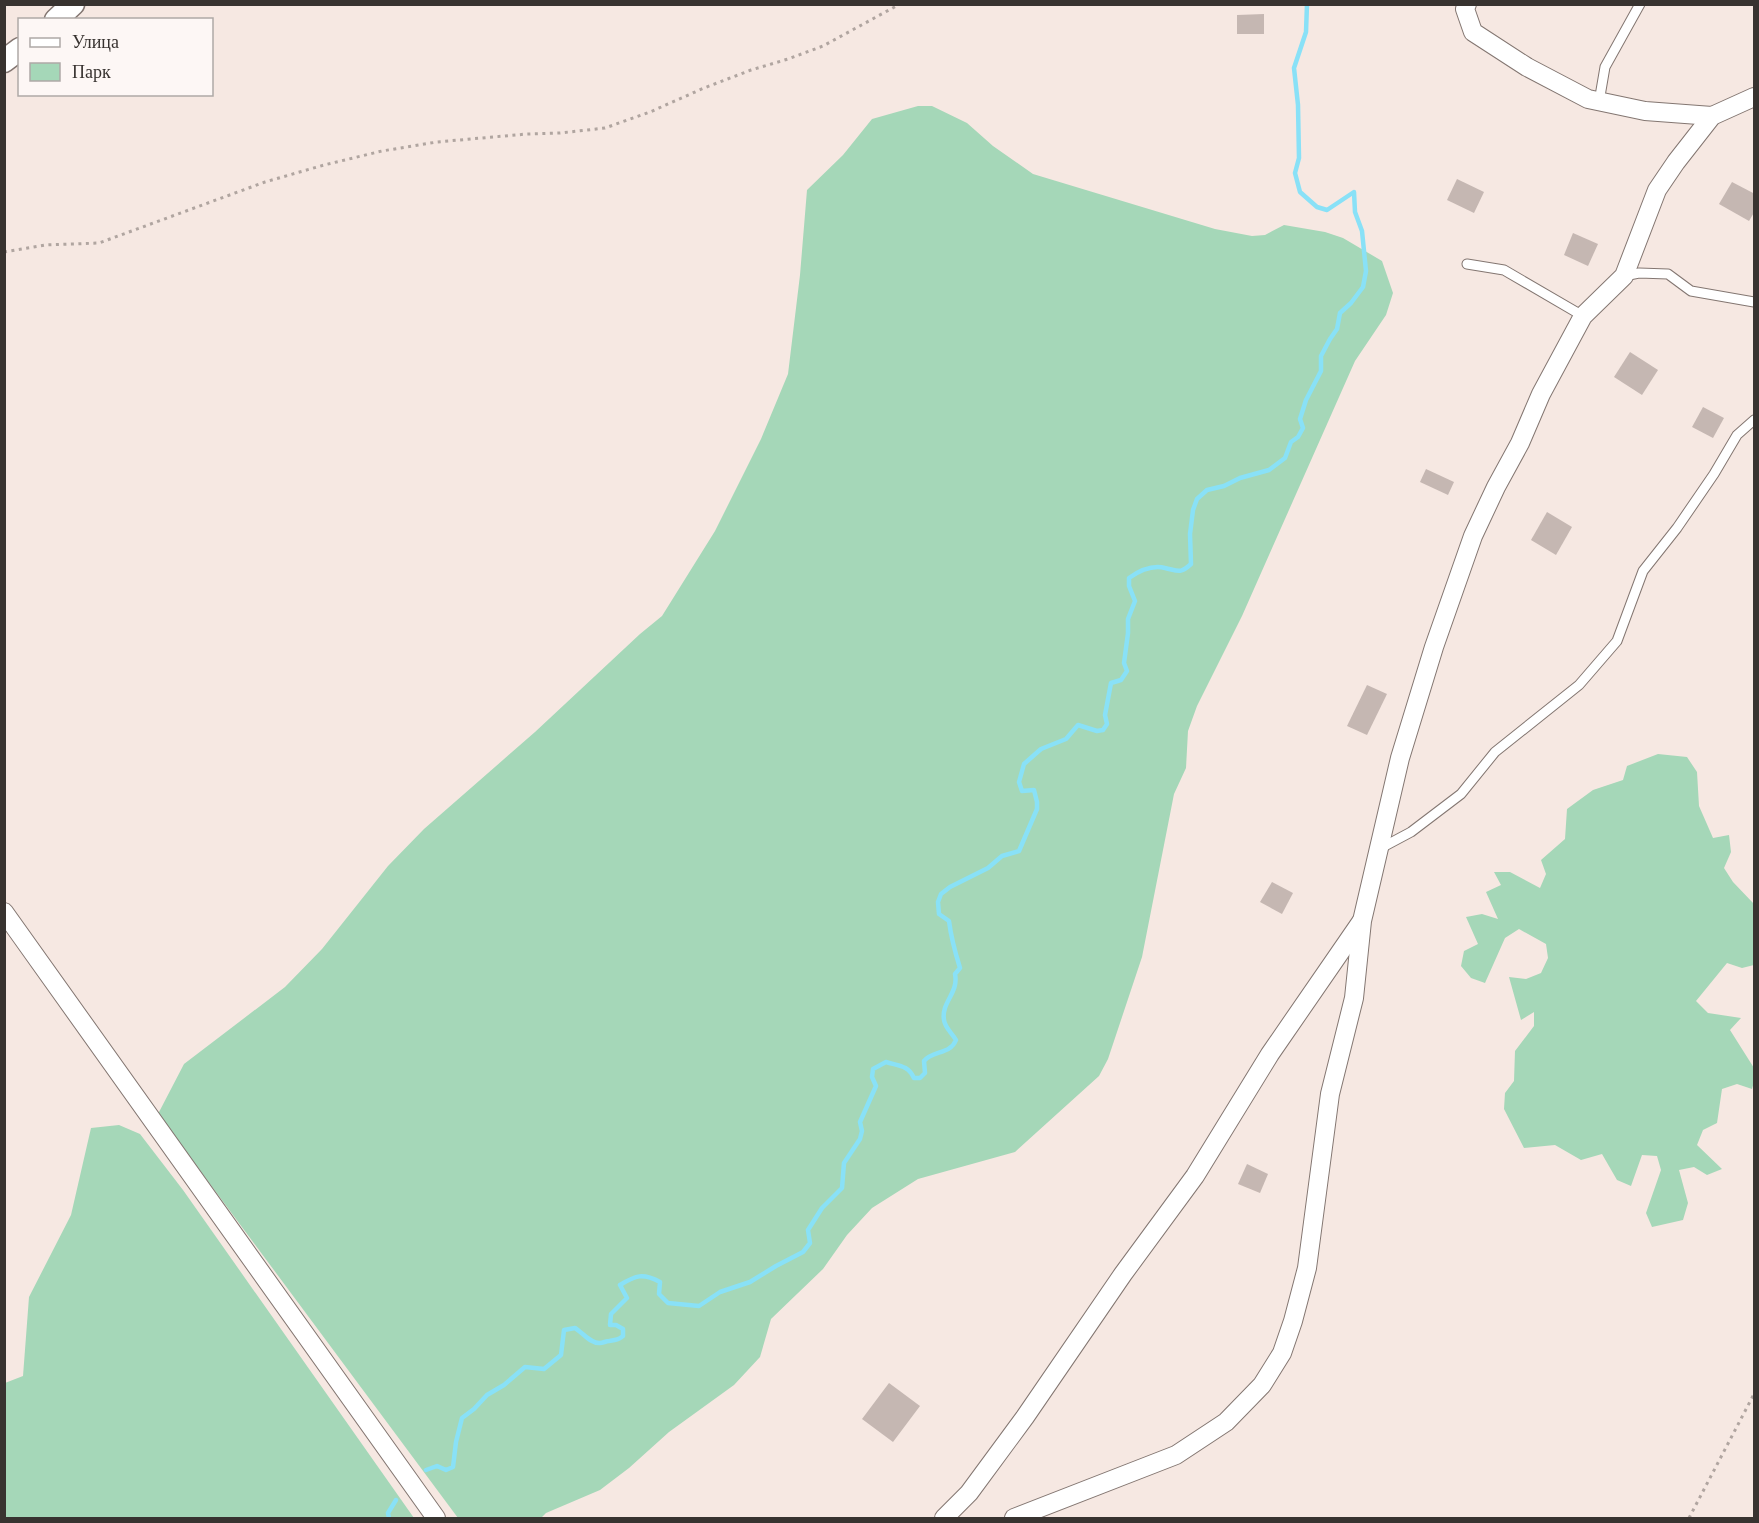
<svg xmlns="http://www.w3.org/2000/svg" width="1759" height="1523" font-family="'Times New Roman',serif">
  <style>
    .green { fill: #a5d7b8 }
    .lines { fill: none; stroke-linecap: round; stroke-linejoin: round }
    .stream { stroke: #89e1f7; stroke-width: 4.5 }
    .building { fill: #c5b7b2 }
    .service-casing { stroke: #837671; stroke-width: 11 }
    .minor-casing { stroke: #837671; stroke-width: 20 }
    .tertiary-casing { stroke: #837671; stroke-width: 25 }
    .path { stroke: #b0a5a0; stroke-width: 3; stroke-dasharray: 3 4.5; stroke-linecap: butt }
    .service { stroke: #fff; stroke-width: 9 }
    .minor { stroke: #fff; stroke-width: 18 }
    .tertiary { stroke: #fff; stroke-width: 22 }
  </style>
  <rect width="100%" height="100%" fill="#f6e8e2"/>
  <g class="green">
    <polygon points="918,106 932,106 967,123 993,146 1033,174 1215,229 1252,236 1265,235 1284,225 1325,232 1343,238 1382,261 1393,293 1386,315 1355,361 1242,616 1197,706 1188,731 1186,768 1174,794 1142,957 1108,1059 1099,1076 1015,1152 918,1179 872,1208 847,1235 823,1269 771,1319 760,1357 734,1385 669,1432 629,1468 600,1490 546,1513 541,1518 458,1518 158,1114 184,1064 285,987 322,949 388,866 424,829 535,732 640,634 662,616 715,531 761,439 788,374 800,275 807,190 843,155 872,119"/>
    <polygon points="1658,754 1687,757 1697,772 1699,806 1713,838 1729,835 1731,852 1724,868 1733,882 1754,904 1754,965 1742,968 1727,963 1696,1001 1708,1013 1741,1018 1730,1030 1754,1068 1754,1082 1752,1089 1737,1084 1722,1089 1717,1123 1703,1130 1697,1145 1722,1169 1707,1175 1694,1167 1679,1170 1688,1203 1683,1220 1652,1227 1646,1213 1661,1170 1657,1156 1642,1155 1631,1186 1617,1180 1602,1154 1581,1160 1555,1145 1524,1148 1504,1109 1505,1093 1514,1081 1515,1051 1534,1026 1534,1012 1521,1020 1509,977 1526,979 1541,973 1548,958 1546,944 1519,929 1505,938 1485,983 1471,978 1461,966 1464,951 1478,944 1466,917 1482,914 1498,919 1486,892 1501,885 1494,872 1510,872 1540,888 1546,874 1541,860 1565,839 1567,809 1593,790 1623,780 1627,766"/>
    <polygon points="119,1125 140,1134 183,1190 414,1518 5,1518 5,1383 23,1376 29,1297 71,1215 91,1128"/>
  </g>
  <g class="lines">
    <g class="stream">
      <path d="M 426,1470 L 437,1466 L 446,1470 L 453,1467 L 456,1442 L 462,1418 L 474,1409 L 487,1395 L 504,1385 L 525,1367 L 544,1369 L 561,1355 L 564,1330 L 575,1328 C 583,1333 591,1344 600,1343 C 603,1343 606,1341 609,1341 C 616,1340 618,1340 623,1336 L 623,1329 L 616,1325 L 610,1325 L 611,1314 L 627,1298 L 620,1285 C 636,1275 643,1273 660,1282 L 659,1294 L 668,1303 L 699,1306 L 720,1292 L 750,1282 L 776,1266 L 803,1252 L 810,1243 L 808,1230 L 822,1208 L 842,1188 L 844,1163 L 860,1139 L 862,1131 L 860,1122 L 876,1086 L 872,1077 L 873,1069 L 886,1062 C 899,1066 908,1065 914,1078 L 920,1078 L 925,1073 L 924,1061 C 933,1050 950,1055 956,1040 C 952,1033 945,1028 944,1020 C 941,1002 959,993 955,974 L 960,968 C 955,952 951,937 949,921 L 939,914 L 938,902 L 941,894 L 950,887 L 988,868 L 1002,856 L 1019,851 L 1037,809 L 1037,802 L 1034,790 L 1022,791 L 1019,782 L 1024,764 L 1041,749 L 1066,739 L 1078,725 L 1097,731 L 1103,730 L 1107,724 L 1105,715 L 1111,683 L 1121,680 L 1127,671 L 1124,663 L 1128,633 L 1128,619 L 1135,601 L 1129,586 L 1129,578 C 1139,571 1153,565 1165,568 C 1179,571 1180,574 1191,564 L 1190,534 L 1193,510 L 1197,499 L 1207,490 L 1224,486 L 1240,478 L 1269,470 L 1285,458 L 1291,442 L 1298,437 L 1303,428 L 1300,419 L 1306,400 L 1321,371 L 1321,356 L 1330,339 L 1337,329 L 1340,313 L 1351,303 L 1363,287 L 1366,271 L 1362,231 L 1355,212 L 1354,192 L 1327,210 L 1317,207 L 1300,192 L 1295,173 L 1299,158 L 1298,105 L 1294,68 L 1306,32 L 1307,4"/>
      <polyline points="389,1518 388,1513 396,1500"/>
    </g>
  </g>
  <g class="building">
    <polygon points="1264,14 1264,34 1237,34 1237,15"/>
    <polygon points="1457,179 1484,192 1474,213 1447,200"/>
    <polygon points="1732,182 1755,194 1755,211 1749,221 1719,204"/>
    <polygon points="1573,233 1598,244 1588,266 1564,255"/>
    <polygon points="1630,352 1658,370 1642,395 1614,377"/>
    <polygon points="1703,407 1724,418 1713,438 1692,427"/>
    <polygon points="1426,469 1454,482 1448,495 1420,482"/>
    <polygon points="1547,512 1572,527 1556,555 1531,540"/>
    <polygon points="1367,685 1387,694 1367,735 1347,726"/>
    <polygon points="1272,882 1293,893 1282,914 1260,902"/>
    <polygon points="1247,1164 1268,1174 1260,1193 1238,1184"/>
    <polygon points="889,1383 920,1406 893,1442 862,1419"/>
  </g>
  <g class="lines">
    <g class="service-casing">
      <g id="service">
        <polyline points="1599,102 1605,67 1640,4"/>
        <polyline points="1467,264 1504,270 1583,316"/>
        <polyline points="1624,276 1639,273 1668,274 1691,291 1754,302"/>
        <polyline points="1381,848 1411,832 1461,794 1495,752 1579,685 1617,641 1643,571 1677,528 1714,474 1737,435 1754,420"/>
      </g>
    </g>
    <g class="minor-casing">
      <g id="minor">
        <polyline points="1467,4 1465,9 1473,32 1527,67 1588,99 1645,111 1712,116"/>
        <polyline points="4,912 436,1518"/>
        <polyline points="944,1518 969,1493 1025,1417 1123,1274 1195,1176 1270,1054 1361,922"/>
        <polyline points="1014,1518 1176,1455 1226,1422 1262,1385 1282,1353 1293,1321 1307,1268 1330,1094 1354,998 1362,921 1400,758 1434,647 1473,536 1496,487 1520,443 1541,394 1583,316 1624,276 1657,190 1676,162 1712,116 1754,97"/>
      </g>
    </g>
    <g class="tertiary-casing">
      <g id="tertiary">
        <polyline points="56,20 73,4"/>
        <polyline points="4,61 20,49"/>
      </g>
    </g>
    <g class="path">
      <polyline points="4,252 45,245 99,243 265,182 324,165 382,151 437,142 527,134 560,133 605,128 650,112 704,88 751,70 788,59 823,46 900,4"/>
      <polyline points="1689,1518 1754,1394"/>
    </g>
    <use href="#service" class="service"/>
    <use href="#minor" class="minor"/>
    <use href="#tertiary" class="tertiary"/>
  </g>
  <rect width="1759" height="1523" fill="none" stroke="#383330" stroke-width="12"/>
  <rect x="18" y="18" width="195" height="78" fill="#fdf7f5" stroke="#aea9a6" stroke-width="1.5"/>
  <rect x="30" y="38" width="30" height="9" fill="#ffffff" stroke="#aea9a6" stroke-width="1.5"/>
  <text x="72" y="48" font-size="18" fill="#383330">Улица</text>
  <rect x="30" y="63" width="30" height="18" fill="#a5d7b8" stroke="#aea9a6" stroke-width="1.5"/>
  <text x="72" y="78" font-size="18" fill="#383330">Парк</text>
</svg>
